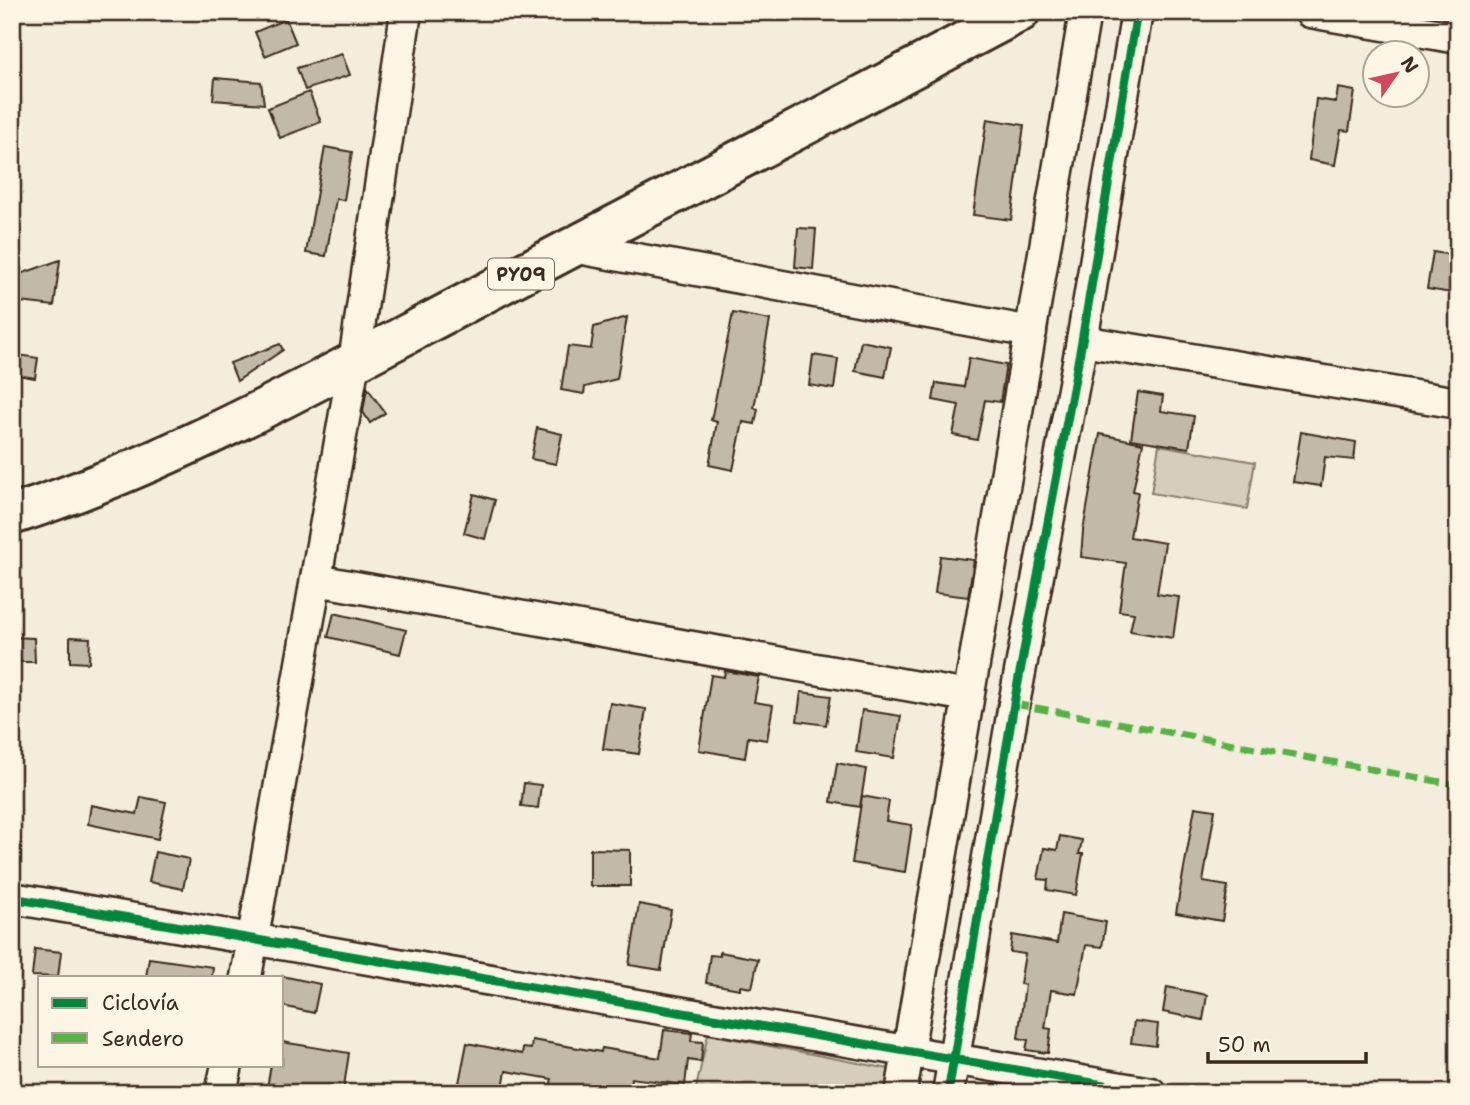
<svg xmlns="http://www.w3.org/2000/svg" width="1470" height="1105" font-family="'Shantell Sans',sans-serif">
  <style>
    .green { fill: #d6cdbd; stroke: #887c6e; stroke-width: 2 }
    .building { fill: #c3b9aa; stroke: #3b2a1e; stroke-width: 2 }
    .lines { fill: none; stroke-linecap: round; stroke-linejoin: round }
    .minor-casing { stroke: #3b2a1e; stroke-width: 35 }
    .highway-casing { stroke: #3b2a1e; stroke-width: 44 }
    .minor { stroke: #fcf5e5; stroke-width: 30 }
    .highway { stroke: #fcf5e5; stroke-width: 38 }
    .quiet { stroke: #57b245; stroke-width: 7; stroke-dasharray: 14 7; stroke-linecap: butt }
    .cycleway-casing { stroke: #fcf5e5; stroke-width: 13 }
    .cycleway { stroke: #00873e; stroke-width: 9 }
    .labels { text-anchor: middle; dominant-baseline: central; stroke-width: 5; stroke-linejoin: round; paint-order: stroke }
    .shield { fill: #fcf5e5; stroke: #75675a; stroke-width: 2 }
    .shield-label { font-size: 19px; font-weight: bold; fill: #3b2a1e }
  </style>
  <rect width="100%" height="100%" fill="#f4eddd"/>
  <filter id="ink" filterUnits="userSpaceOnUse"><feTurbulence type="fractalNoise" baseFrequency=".0143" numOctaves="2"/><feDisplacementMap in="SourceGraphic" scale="14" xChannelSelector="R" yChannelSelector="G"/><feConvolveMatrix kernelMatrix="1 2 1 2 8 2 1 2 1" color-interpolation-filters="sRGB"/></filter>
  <g filter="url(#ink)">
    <g class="green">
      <polygon points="1159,445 1255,462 1247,509 1151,493"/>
      <polygon points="708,1034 905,1072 901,1093 695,1093"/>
    </g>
    <g class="building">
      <polygon points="286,19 296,43 265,56 255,32"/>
      <polygon points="342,54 350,75 305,90 297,68"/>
      <polygon points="215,78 261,82 264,104 213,100"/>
      <polygon points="1338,88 1355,91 1349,131 1341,130 1335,165 1309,160 1316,99 1336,102"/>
      <polygon points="309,92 321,122 280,138 268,108"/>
      <polygon points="987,119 1024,125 1011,220 973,215"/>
      <polygon points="325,147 352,152 344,200 336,199 326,256 306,253"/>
      <polygon points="798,228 816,229 813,269 795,267"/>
      <polygon points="1433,252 1458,256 1458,294 1427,289"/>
      <polygon points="60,260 54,306 12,301 12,277"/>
      <polygon points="733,313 770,320 754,408 758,409 755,424 743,422 733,470 709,465 717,422 711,420"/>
      <polygon points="627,317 617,379 585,387 584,394 561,390 568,346 591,349 594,327"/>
      <polygon points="861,341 891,347 885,377 855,371"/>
      <polygon points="280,344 283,350 237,381 230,363"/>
      <polygon points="12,354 38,358 35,378 12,374"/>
      <polygon points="813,355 838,359 834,389 809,385"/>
      <polygon points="969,358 1006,365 1000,402 985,400 977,440 953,435 959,405 933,400 936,383 964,387"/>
      <polygon points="367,387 385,413 370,423 363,412"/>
      <polygon points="1138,392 1163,396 1161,411 1194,416 1189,448 1131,439"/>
      <polygon points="537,428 562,434 556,464 531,459"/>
      <polygon points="1301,432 1356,442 1354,460 1325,457 1321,486 1293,482"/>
      <polygon points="1100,434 1143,443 1133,491 1138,492 1130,537 1165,543 1157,594 1179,597 1173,638 1130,631 1134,613 1119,611 1126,563 1081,557 1083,531"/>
      <polygon points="474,494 495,500 485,539 464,533"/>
      <polygon points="940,556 974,560 968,597 935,593"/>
      <polygon points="334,613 406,630 400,654 328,637"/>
      <polygon points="12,637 34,638 35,662 12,662"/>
      <polygon points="70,637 90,638 89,663 70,662"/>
      <polygon points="725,671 759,677 754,702 773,705 767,740 748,737 745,758 699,750 711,675 724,677"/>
      <polygon points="801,692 831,696 826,725 797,721"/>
      <polygon points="610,703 646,709 639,754 603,749"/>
      <polygon points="862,710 901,716 894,758 856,752"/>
      <polygon points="837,763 866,769 860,807 831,802"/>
      <polygon points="524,783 541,785 538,808 521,806"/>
      <polygon points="862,796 889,801 886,821 912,825 905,872 852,863"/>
      <polygon points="141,797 166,802 158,839 88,824 91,805 137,814"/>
      <polygon points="1195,807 1215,810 1203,882 1228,886 1222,921 1176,913"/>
      <polygon points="1060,836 1082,840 1079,854 1083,854 1076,895 1047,890 1048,880 1038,879 1044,848 1057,850"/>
      <polygon points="590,849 630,850 630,886 590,886"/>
      <polygon points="155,852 189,859 183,889 149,882"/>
      <polygon points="639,904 671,910 661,970 629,965"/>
      <polygon points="1061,914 1106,922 1102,947 1086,945 1077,994 1051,990 1045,1028 1051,1029 1048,1053 1026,1050 1028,1040 1018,1038 1025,985 1020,984 1025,954 1010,952 1012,935 1057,943"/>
      <polygon points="35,949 61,952 58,977 32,976"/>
      <polygon points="720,952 758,959 752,988 740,986 740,989 706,983 710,955 720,956"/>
      <polygon points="149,958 213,967 212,977 146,977"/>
      <polygon points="282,976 320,984 314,1013 282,1006"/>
      <polygon points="1167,987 1207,995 1203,1020 1163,1012"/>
      <polygon points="1134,1021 1158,1024 1156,1046 1131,1043"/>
      <polygon points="664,1030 692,1033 691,1041 703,1042 701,1062 688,1060 685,1085 631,1078 629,1093 585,1093 550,1087 552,1079 506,1071 502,1093 457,1093 467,1043 522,1054 523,1048 531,1049 532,1040 601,1052 602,1048 660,1058"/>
      <polygon points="282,1042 349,1053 343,1093 266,1093 271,1065 282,1065"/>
    </g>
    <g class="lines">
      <g class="minor-casing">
        <g id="minor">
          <polyline points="1310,12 1458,38"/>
          <polyline points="572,247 1031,332"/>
          <polyline points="1082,341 1458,403"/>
          <polyline points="316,580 968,696"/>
          <polyline points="12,898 1151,1093"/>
          <polyline points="246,977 354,362 406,12"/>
          <polyline points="221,1093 227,1065"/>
          <polyline points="901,1093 1085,12"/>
          <polyline points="948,1093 1014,704 1082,341 1137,12"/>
        </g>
      </g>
      <g class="highway-casing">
        <path id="highway" d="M 12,515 C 170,464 317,381 464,304 C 649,207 835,110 1020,12"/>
      </g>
      <use href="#minor" class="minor"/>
      <use href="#highway" class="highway"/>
      <polyline class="quiet" points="1014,704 1458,785"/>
      <g class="cycleway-casing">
        <g id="cycleway">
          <polyline points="12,898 1151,1093"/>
          <polyline points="948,1093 1014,704 1082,341 1137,12"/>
        </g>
      </g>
      <use href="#cycleway" class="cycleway"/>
    </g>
  </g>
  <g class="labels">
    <rect class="shield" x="488" y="258.5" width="66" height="31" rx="5"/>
    <g class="shield-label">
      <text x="521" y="274">PY09</text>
    </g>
  </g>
  <rect width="1470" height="1105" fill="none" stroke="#fcf5e5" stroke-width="42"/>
  <rect x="21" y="21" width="1428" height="1063" fill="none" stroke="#3b2a1e" stroke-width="2.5" filter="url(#ink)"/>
  <rect x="38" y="976" width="245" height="91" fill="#fcf5e5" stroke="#afa495" stroke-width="2"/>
  <rect x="52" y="998" width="35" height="10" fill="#00873e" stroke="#afa495" stroke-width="2"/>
  <text x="102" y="1010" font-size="21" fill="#3b2a1e">Ciclovía</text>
  <rect x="52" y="1033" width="35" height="10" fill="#57b245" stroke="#afa495" stroke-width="2"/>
  <text x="102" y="1046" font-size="21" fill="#3b2a1e">Sendero</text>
  <g transform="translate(1396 74) rotate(56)"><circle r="33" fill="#fcf5e5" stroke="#afa495" stroke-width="2"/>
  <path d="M0-5L12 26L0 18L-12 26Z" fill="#d1495b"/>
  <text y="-10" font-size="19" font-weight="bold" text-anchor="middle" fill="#3b2a1e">N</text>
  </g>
  <path d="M1208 1052v10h158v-10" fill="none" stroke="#3b2a1e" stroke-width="3.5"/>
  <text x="1218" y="1052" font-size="21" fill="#3b2a1e" stroke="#fcf5e5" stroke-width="5" paint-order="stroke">50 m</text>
</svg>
